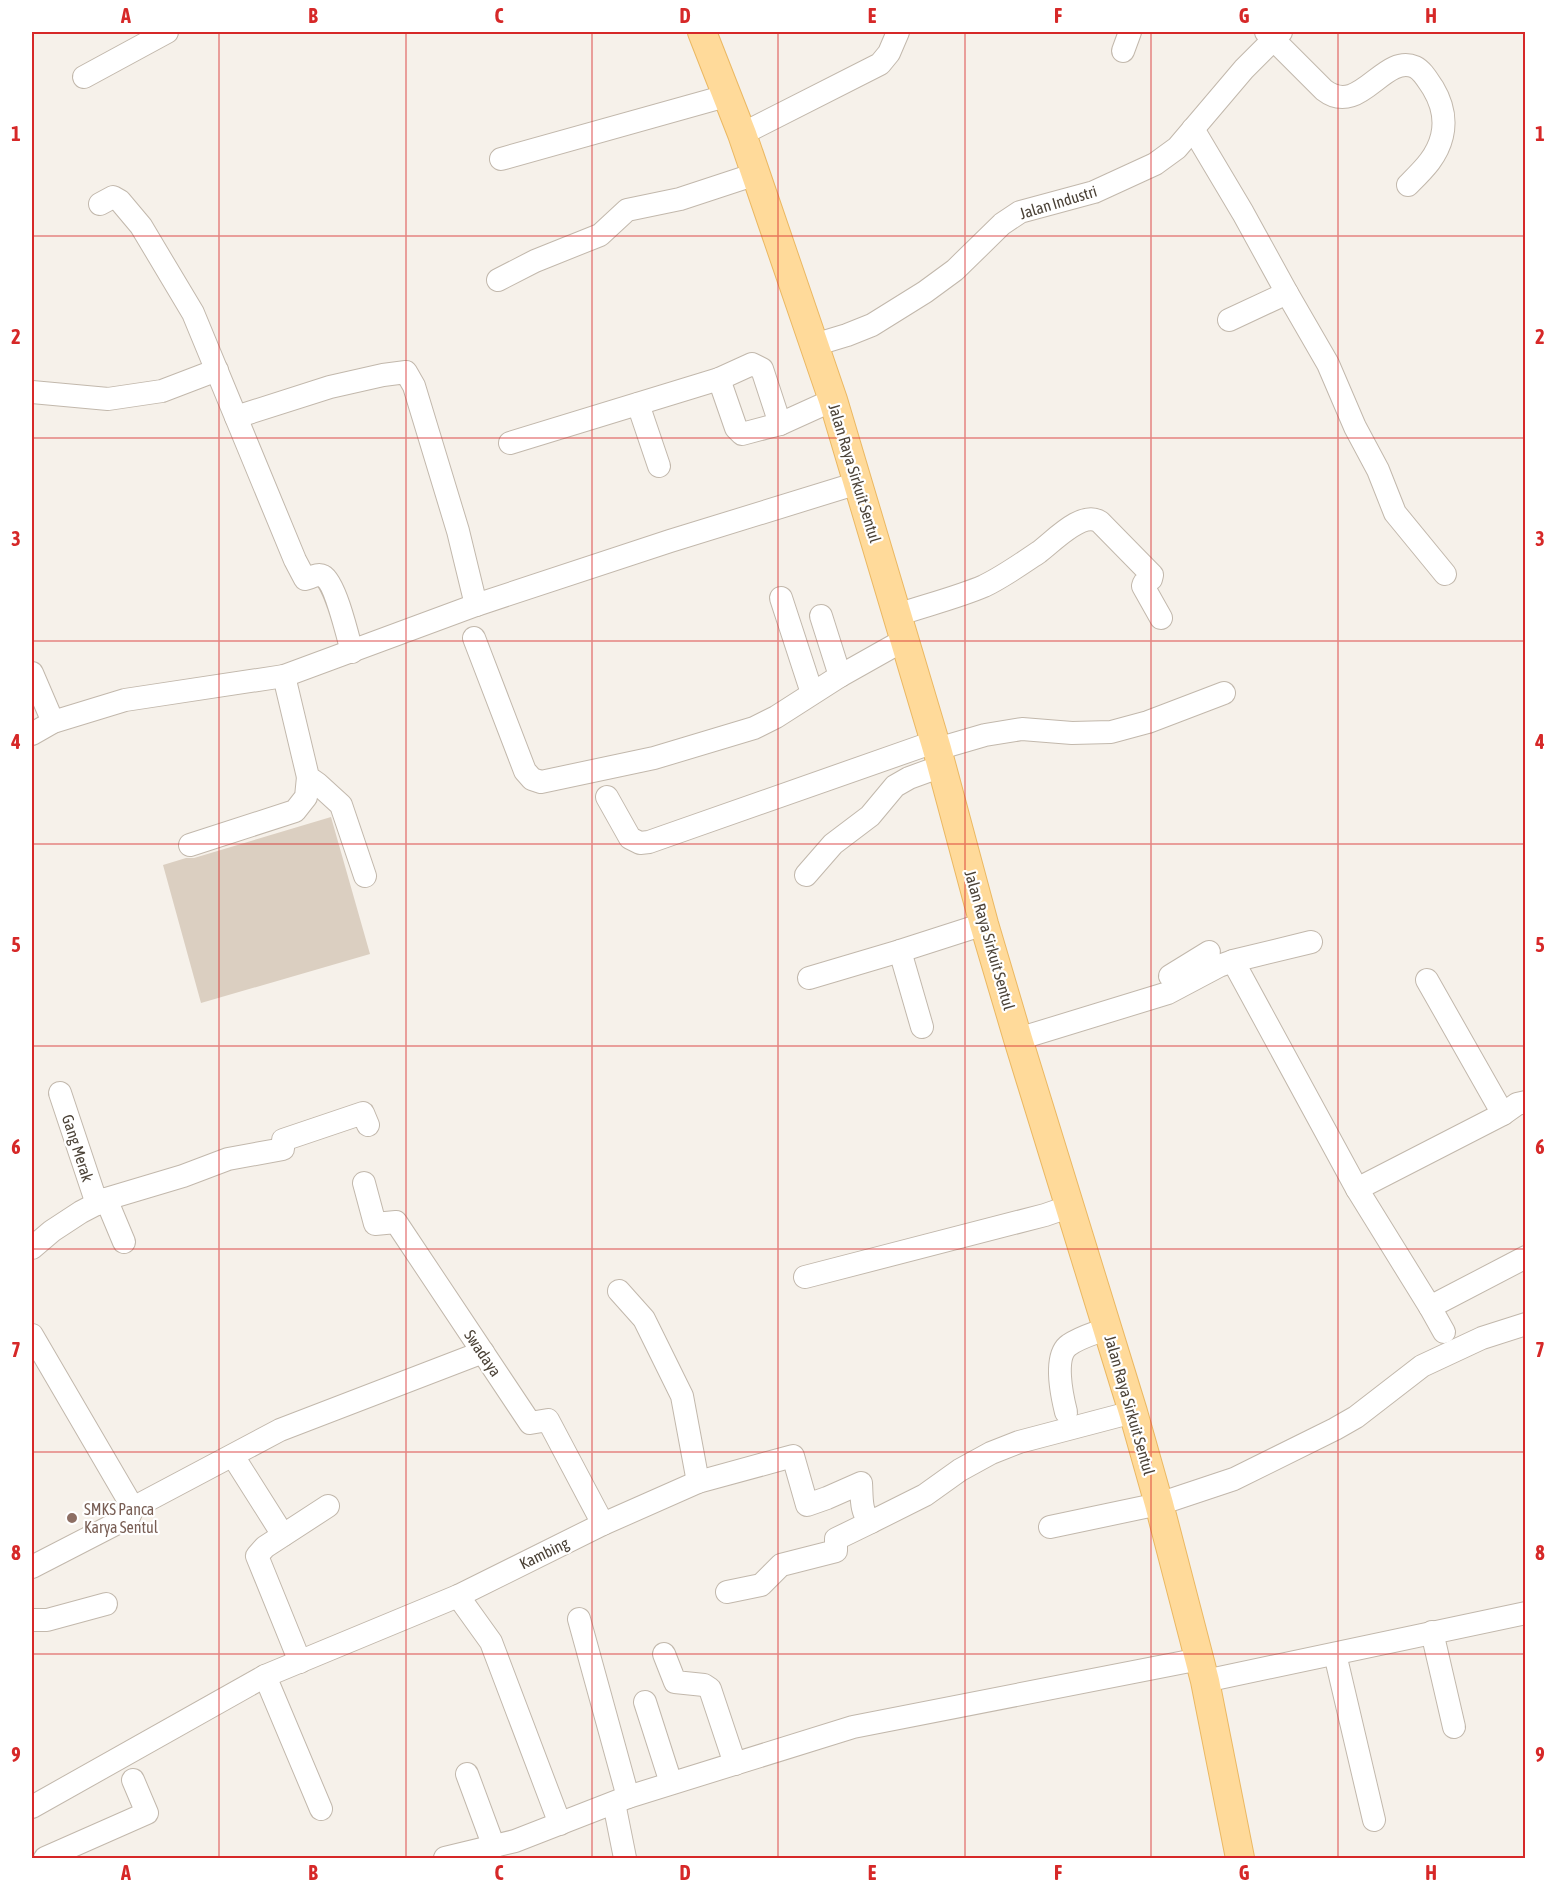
<svg xmlns="http://www.w3.org/2000/svg" width="1557" height="1890" font-family="'Asap Condensed',sans-serif">
  <style>
    .building { fill: #dbcfc1 }
    .lines { fill: none; stroke-linecap: round; stroke-linejoin: round }
    .minor-casing { stroke: #c2b8ac; stroke-width: 24 }
    .major-casing { stroke: #ebb862; stroke-width: 30 }
    .minor { stroke: #fff; stroke-width: 22 }
    .major { stroke: #ffda9a; stroke-width: 28 }
    .grid { fill: none; stroke: #d62828; stroke-width: 1.5; stroke-opacity: 0.55 }
    .education-dot { fill: #8d6e63; stroke: #fff; stroke-width: 2 }
    .labels { text-anchor: middle; dominant-baseline: central; stroke-width: 4.5; stroke-linejoin: round; paint-order: stroke }
    .street-label { font-size: 16px; fill: #4b4237; stroke: #fff }
    .education-label { font-size: 16px; fill: #785e54; stroke: #fff; text-anchor: start }
    .neatline { fill: none; stroke: #d62828; stroke-width: 2 }
    .grid-label { font-size: 20px; text-anchor: middle; font-weight: bold; fill: #d62828 }
  </style>
  <rect width="100%" height="100%" fill="#f6f1ea"/>
  <polygon class="building" points="331,817 370,954 201,1003 163,865 186,858 194,858"/>
  <g class="lines">
    <g class="minor-casing">
      <g id="minor">
        <path d="M 1266,32 L 1324,90 C 1360,118 1383,53 1415,67 C 1423,71 1428,81 1433,88 C 1442,103 1446,119 1442,136 C 1437,157 1423,170 1408,185"/>
        <polyline points="1123,51 1130,32"/>
        <polyline points="84,77 167,32"/>
        <polyline points="1193,129 1243,213 1287,293 1328,364 1355,427 1378,470 1395,513 1445,574"/>
        <polyline points="742,134 880,64 889,53 898,32"/>
        <polyline points="501,159 726,96"/>
        <path d="M 100,204 L 113,197 L 120,201 L 141,226 L 193,313 L 295,560 L 305,579 C 310,578 318,573 323,576 C 335,582 348,637 352,652"/>
        <polyline points="498,280 535,261 600,235 627,210 680,199 756,174"/>
        <polyline points="1229,320 1287,293"/>
        <polyline points="814,345 847,335 872,325 925,292 955,270 1002,224 1020,212 1094,192 1155,164 1177,148 1244,69 1281,32"/>
        <polyline points="719,379 736,428 742,434 780,424 833,400"/>
        <polyline points="32,392 108,399 162,391 217,370"/>
        <polyline points="638,404 659,466"/>
        <polyline points="236,417 330,387 383,375 406,372 414,386 458,531 476,605"/>
        <polyline points="510,443 719,379 752,364 762,369 780,424"/>
        <polyline points="781,598 812,693"/>
        <path d="M 897,615 C 926,605 956,598 984,586 C 1003,577 1021,564 1039,552 C 1054,541 1082,510 1100,522 L 1152,575 L 1151,579 L 1144,583 L 1143,586 L 1161,618"/>
        <polyline points="821,616 840,676"/>
        <polyline points="474,638 525,771 532,779 541,782 654,758 754,728 776,717 840,676 904,640"/>
        <polyline points="32,673 53,722"/>
        <polyline points="284,676 308,777 318,784 341,805 365,876"/>
        <polyline points="32,734 53,722 125,700 284,676 476,605 670,541 858,483"/>
        <polyline points="937,749 985,735 1022,729 1072,733 1111,732 1148,722 1224,693"/>
        <polyline points="607,797 630,838 640,843 649,842 934,742"/>
        <polyline points="190,845 295,811 306,797 308,777"/>
        <polyline points="806,875 833,844 870,816 895,786 909,778 942,766"/>
        <polyline points="1233,961 1311,942"/>
        <polyline points="1170,976 1209,952"/>
        <polyline points="809,978 900,951"/>
        <polyline points="1427,980 1503,1114 1517,1104 1526,1102"/>
        <polyline points="922,1027 900,951 984,924"/>
        <polyline points="1018,1039 1168,993 1219,966 1233,961 1357,1189 1430,1307 1526,1257"/>
        <polyline points="60,1093 97,1204"/>
        <polyline points="364,1183 375,1224 396,1222 530,1423 548,1420 603,1524"/>
        <polyline points="1357,1189 1503,1114"/>
        <polyline points="106,1199 124,1242"/>
        <polyline points="32,1248 52,1231 81,1212 106,1199 183,1176 228,1159 283,1149 283,1140 363,1113 368,1125"/>
        <polyline points="805,1277 1045,1215 1071,1206"/>
        <polyline points="619,1291 644,1319 682,1396 698,1482"/>
        <polyline points="1430,1307 1444,1332"/>
        <polyline points="32,1335 133,1508 129,1517 32,1567"/>
        <path d="M 1066,1412 C 1062,1396 1053,1356 1069,1345 C 1080,1337 1096,1333 1108,1328"/>
        <polyline points="233,1456 283,1535"/>
        <polyline points="133,1508 280,1430 483,1352"/>
        <polyline points="1050,1527 1159,1504 1234,1479 1335,1429 1356,1417 1422,1366 1482,1338 1526,1324"/>
        <polyline points="727,1592 761,1585 781,1565 836,1551 836,1539 871,1522"/>
        <polyline points="458,1596 491,1642 560,1824"/>
        <polyline points="579,1619 628,1797"/>
        <polyline points="32,1620 47,1620 106,1604"/>
        <polyline points="1432,1632 1454,1727"/>
        <polyline points="664,1654 675,1682 704,1685 710,1689 735,1764"/>
        <polyline points="1335,1654 1374,1820"/>
        <polyline points="300,1662 257,1556 265,1547 328,1506"/>
        <polyline points="265,1676 321,1809"/>
        <polyline points="1205,1681 1526,1613"/>
        <polyline points="645,1702 671,1783"/>
        <polyline points="467,1774 494,1847"/>
        <polyline points="614,1803 625,1858"/>
        <path d="M 32,1807 L 265,1676 L 458,1596 L 603,1524 L 698,1482 L 793,1456 L 807,1505 L 827,1498 L 861,1483 C 862,1496 860,1513 871,1522 L 925,1495 L 960,1470 L 991,1453 L 1019,1442 L 1133,1412"/>
        <polyline points="45,1858 147,1813 133,1780"/>
        <polyline points="445,1858 515,1841 628,1797 853,1727 1200,1659"/>
      </g>
    </g>
    <g class="major-casing">
      <polyline id="major" points="702,32 742,134 833,400 937,749 984,924 1018,1039 1133,1412 1159,1504 1205,1681 1240,1858"/>
    </g>
    <use href="#minor" class="minor"/>
    <use href="#major" class="major"/>
  </g>
  <path class="grid" d="M 219,32 L 219,1858M 406,32 L 406,1858M 592,32 L 592,1858M 778,32 L 778,1858M 965,32 L 965,1858M 1151,32 L 1151,1858M 1338,32 L 1338,1858M 32,236 L 1526,236M 32,438 L 1526,438M 32,641 L 1526,641M 32,844 L 1526,844M 32,1046 L 1526,1046M 32,1249 L 1526,1249M 32,1452 L 1526,1452M 32,1654 L 1526,1654"/>
  <circle class="education-dot" cx="72" cy="1518" r="6"/>
  <g class="labels">
    <g class="street-label">
      <text transform="translate(1058 202) rotate(-17)">Jalan Industri</text>
      <text transform="translate(855 473) rotate(73)">Jalan Raya Sirkuit Sentul</text>
      <text transform="translate(990 940) rotate(74)">Jalan Raya Sirkuit Sentul</text>
      <text transform="translate(78 1148) rotate(72)">Gang Merak</text>
      <text transform="translate(483 1353) rotate(56)">Swadaya</text>
      <text transform="translate(1130 1405) rotate(74)">Jalan Raya Sirkuit Sentul</text>
      <text transform="translate(544 1553) rotate(-26)">Kambing</text>
    </g>
    <g class="education-label">
      <text x="84" y="1509">SMKS Panca<tspan x="84" dy="18">Karya Sentul</tspan></text>
    </g>
  </g>
  <rect width="1557" height="1890" fill="none" stroke="#ffffff" stroke-width="66"/>
  <rect x="33" y="33" width="1491" height="1824" class="neatline"/>
  <g class="grid-label">
    <text x="126" y="23">A</text>
    <text x="313" y="23">B</text>
    <text x="499" y="23">C</text>
    <text x="685" y="23">D</text>
    <text x="872" y="23">E</text>
    <text x="1058" y="23">F</text>
    <text x="1244" y="23">G</text>
    <text x="1431" y="23">H</text>
    <text x="16" y="141">1</text>
    <text x="1540" y="141">1</text>
    <text x="16" y="344">2</text>
    <text x="1540" y="344">2</text>
    <text x="16" y="546">3</text>
    <text x="1540" y="546">3</text>
    <text x="16" y="749">4</text>
    <text x="1540" y="749">4</text>
    <text x="16" y="952">5</text>
    <text x="1540" y="952">5</text>
    <text x="16" y="1154">6</text>
    <text x="1540" y="1154">6</text>
    <text x="16" y="1357">7</text>
    <text x="1540" y="1357">7</text>
    <text x="16" y="1560">8</text>
    <text x="1540" y="1560">8</text>
    <text x="16" y="1762">9</text>
    <text x="1540" y="1762">9</text>
    <text x="126" y="1880">A</text>
    <text x="313" y="1880">B</text>
    <text x="499" y="1880">C</text>
    <text x="685" y="1880">D</text>
    <text x="872" y="1880">E</text>
    <text x="1058" y="1880">F</text>
    <text x="1244" y="1880">G</text>
    <text x="1431" y="1880">H</text>
  </g>
</svg>
